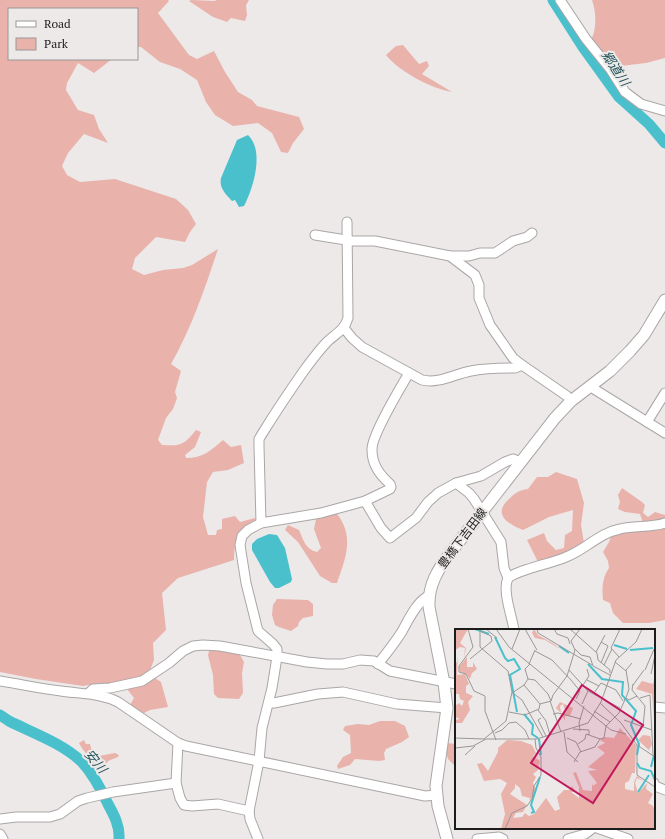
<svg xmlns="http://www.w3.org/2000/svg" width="665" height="839" font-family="'PT Serif','Noto Sans JP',serif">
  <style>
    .green { fill: #e9b2ab }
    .water { fill: #4bc0cd }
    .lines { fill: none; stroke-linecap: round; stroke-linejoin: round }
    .river { stroke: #4bc0cd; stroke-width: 11 }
    .minor-casing { stroke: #aaa6a6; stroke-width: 11 }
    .major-casing { stroke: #aaa6a6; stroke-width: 13 }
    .minor { stroke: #fff; stroke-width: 9 }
    .major { stroke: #fff; stroke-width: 11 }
    .labels { text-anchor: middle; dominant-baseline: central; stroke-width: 4; stroke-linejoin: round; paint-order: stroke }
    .street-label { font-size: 12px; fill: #1d1c1c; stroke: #ede9e9 }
    .water-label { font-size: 13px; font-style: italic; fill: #22545a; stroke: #ede9e9 }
    .inset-river { fill: none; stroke: #4bc0cd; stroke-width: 2 }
    .inset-road { fill: none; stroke: #9a9797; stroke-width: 1 }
    .view { fill: #c2185b; fill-opacity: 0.15; stroke: #c2185b; stroke-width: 2 }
    .inset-edge { fill: none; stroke: #1d1c1c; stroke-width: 2 }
  </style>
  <rect width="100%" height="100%" fill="#ede9e9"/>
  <g class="green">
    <path d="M 0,0 L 168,0 L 169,1 L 158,13 L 189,55 L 197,59 L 214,51 L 225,72 L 238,92 L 252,100 L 257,106 L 299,117 L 304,129 L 293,143 L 288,153 L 281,152 L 272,133 L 258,123 L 233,126 L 215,115 L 206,102 L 197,80 L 180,69 L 160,62 L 141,47 L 137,47 L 137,9 L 9,9 L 9,59 L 112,59 L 94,73 L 78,63 L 67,83 L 66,90 L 78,110 L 94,115 L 99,129 L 108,143 L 84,134 L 68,153 L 62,166 L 67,175 L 80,182 L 115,179 L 176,199 L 188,210 L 196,224 L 190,232 L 185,242 L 156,237 L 135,258 L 132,269 L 144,275 L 163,270 L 183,268 L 192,265 L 218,249 C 205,288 192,327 171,364 L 181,371 L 175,392 L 177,398 L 173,409 L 166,418 L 158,440 L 162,445 C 181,446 184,445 196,430 L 201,432 L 195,447 L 185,455 L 186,458 C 203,458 210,451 223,440 L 231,447 L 241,445 L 244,463 L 228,470 L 213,472 L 207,482 L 203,517 L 208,535 L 216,535 L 217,530 L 222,529 L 222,519 L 235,516 L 240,522 L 255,518 L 256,522 C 236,535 235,538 234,560 L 178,578 L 162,593 L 166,630 L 153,643 L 154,660 L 150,670 L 155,678 L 161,682 L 168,707 L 150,710 L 144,713 L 130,705 L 134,698 L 127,689 L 114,683 L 99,683 L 83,686 L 36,679 L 0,672 Z"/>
    <polygon points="191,0 215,1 216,0 249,0 246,5 247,15 245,21 231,18 227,22 213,17 189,1"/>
    <path d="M 592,0 L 665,0 L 665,58 L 646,63 L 621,66 L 605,58 L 592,38 C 597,26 596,12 592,0 Z"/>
    <path d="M 403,45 L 419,64 L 427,61 L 429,66 L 422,74 L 452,92 C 430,88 400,72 386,55 L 396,46 Z"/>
    <path d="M 556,472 L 577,479 L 584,503 L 581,525 L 584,543 L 566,555 L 538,562 L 527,540 L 544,533 L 547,541 L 556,550 L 564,548 L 565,535 L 572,531 L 573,510 L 549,517 L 523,530 C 508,524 492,514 509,499 C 515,493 519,490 528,489 L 537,477 L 548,477 Z"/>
    <path d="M 622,488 L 642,502 L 645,505 L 643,513 L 648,517 L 655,512 L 665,515 L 665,620 L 649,623 L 623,623 L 613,613 L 610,603 L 603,600 C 602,589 602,578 609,568 L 608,561 L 603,552 L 609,542 L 612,534 L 625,530 L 636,532 L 642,530 L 643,523 L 640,514 L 625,512 L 618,509 L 620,502 L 618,495 Z"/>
    <path d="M 336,513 C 340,517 342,521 344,526 C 352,545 343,565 337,583 L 332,583 L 320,576 L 298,542 L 285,530 L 288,525 L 299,530 C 304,541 305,549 317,552 L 321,548 L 314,529 L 316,519 Z"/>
    <polygon points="277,599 308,600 313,604 313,616 303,618 299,622 298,626 291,631 279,627 275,625 272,615 273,605"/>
    <polygon points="210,648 239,653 244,662 242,673 243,693 239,699 218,698 214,694 213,675 208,655"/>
    <polygon points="380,721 395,721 405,726 409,737 402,742 386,749 384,753 385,760 379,761 355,759 350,765 338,769 337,766 343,757 351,753 350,735 343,730 345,726 358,724 369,725"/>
    <path d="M 84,740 L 86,744 L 90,744 L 92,752 L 95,755 L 99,756 L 115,753 L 119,755 L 118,757 L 108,761 L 106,765 L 101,771 C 87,766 92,762 85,752 C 82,748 81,747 79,743 Z"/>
    <polygon points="447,743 456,744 456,767 448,759 445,748"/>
  </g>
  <g class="water">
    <path d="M 248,135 C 265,151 253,189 244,206 L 239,207 L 235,200 L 232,201 C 225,193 219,188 221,178 L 237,140 Z"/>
    <polygon points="269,534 277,535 285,548 292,579 291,582 279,588 275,588 270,582 252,550 252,544 257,539"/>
  </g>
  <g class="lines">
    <g class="river">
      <polyline points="553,0 583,47 619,97 649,124 665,143"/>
      <path d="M 0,715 L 9,721 C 33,733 62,743 82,762 C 93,774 101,789 108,804 C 114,815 120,826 119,839"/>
    </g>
    <g class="minor-casing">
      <g id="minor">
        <polyline points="560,0 586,39 611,70 625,92 641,104 665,111"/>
        <path d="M 347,222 L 348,318 C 345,329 337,333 328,341 C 319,350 311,361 303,372 C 289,392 275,413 262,434 L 259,439 L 259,446 L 261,523 L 321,513 L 365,501 L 390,489 L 391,487 L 390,484 C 380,475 372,465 372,450 C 371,436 401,387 409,373"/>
        <polyline points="315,235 352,241 375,241 450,256 475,275 479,285 479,298 490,325 513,358 522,365 567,396 571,401"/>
        <polyline points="450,256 469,256 480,253 495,253 513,241 527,237 532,233"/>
        <path d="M 344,328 L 352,338 L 362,347 L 422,380 C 439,384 454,374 471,371 C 485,368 500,368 515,368 L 522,365"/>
        <polyline points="591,385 594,389 665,433"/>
        <polyline points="647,422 665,393"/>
        <path d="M 456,483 L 469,493 L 474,499 L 501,542 L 504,568 L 508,578 C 502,591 512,616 514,630"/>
        <polyline points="365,501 381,528 390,538 416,518 428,502 438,493 456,483 481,476 505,462 513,459 521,462"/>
        <path d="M 508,578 C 519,569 551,564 566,557 C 585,550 599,533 620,529 C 635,525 650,528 665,523"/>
        <path d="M 378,664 C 386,654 394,644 401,633 C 407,623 417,600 429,596"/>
        <path d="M 0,681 C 20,684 41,689 61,691 C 81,694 100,693 118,702 L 178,743 L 186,746 L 425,796 L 437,795"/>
        <polyline points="89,693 93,689 110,688 142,681 169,663 183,651 193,646 203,645 220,646 307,662 327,664 343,664 360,660 374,661 390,671 456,684"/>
        <polyline points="269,703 274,703 318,694 343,692 397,704 447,708"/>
        <polyline points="654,707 665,708"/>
        <polyline points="178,743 176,783 180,798 184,805 192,806 218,804 249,811"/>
        <polyline points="654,783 655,786 665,790"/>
        <polyline points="0,819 16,817 50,817 60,814 78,801 87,798 113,792 176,783"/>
        <polyline points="597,828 628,839"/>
        <polyline points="0,834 3,839"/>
        <polyline points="258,839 250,819 249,811 259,761 262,728 272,688 277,657 277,649 273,644 258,631 246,583 240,545 242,536 248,530 261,523"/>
        <polyline points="477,839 499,837 503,839"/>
        <polyline points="568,839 585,834 593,828"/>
      </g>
    </g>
    <g class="major-casing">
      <path id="major" d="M 447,839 L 438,806 L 436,786 L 447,708 L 444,683 L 429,607 C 428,585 438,569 451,552 L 555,418 L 571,401 L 610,371 L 630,351 L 644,335 L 665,300"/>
    </g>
    <use href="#minor" class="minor"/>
    <use href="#major" class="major"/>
  </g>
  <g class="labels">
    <g class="street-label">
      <text transform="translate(462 538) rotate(-53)">豊橋下吉田線</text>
    </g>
    <g class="water-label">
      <text transform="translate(616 68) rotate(56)">郷道川</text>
      <text transform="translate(96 761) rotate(50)">安川</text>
    </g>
  </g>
  <g transform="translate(455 629)">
    <rect width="200" height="200" fill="#ede9e9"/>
    <path d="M 0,0 L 13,0 L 5,14 L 11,19 L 9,29 L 10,19 L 5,18 L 0,21 ZM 79,0 L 83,6 L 99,15 L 105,20 L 90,11 L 80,9 L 77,4 ZM 3,27 L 2,46 L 10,45 L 14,55 L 11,57 L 11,64 L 18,67 L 13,73 L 15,81 L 7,94 L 0,94 L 0,91 L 5,90 L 0,88 L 0,77 L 4,74 L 7,77 L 9,72 L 5,70 L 4,65 L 0,65 L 0,34 L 2,33 ZM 12,28 L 12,38 L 18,38 L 18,33 L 22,40 L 17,44 L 15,50 L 11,45 L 5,43 L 4,38 ZM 195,50 L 200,51 L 200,100 L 197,65 L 181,60 L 187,52 L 198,55 L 199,51 ZM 105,73 L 118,79 L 115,87 L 110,87 L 110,92 L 107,86 L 110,81 L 108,75 L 105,77 L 106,84 L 101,79 ZM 165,99 L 181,116 L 180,144 L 177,144 L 174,152 L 170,154 L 170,160 L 179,162 L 179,153 L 182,147 L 188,152 L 182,149 L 180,154 L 183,164 L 192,154 L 191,160 L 198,165 L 193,174 L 198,177 L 200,183 L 200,200 L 46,200 L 50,185 L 46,165 L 52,154 L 45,150 L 29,152 L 22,135 L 27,134 L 33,142 L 43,123 L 43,119 L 52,111 L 66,112 L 77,116 L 81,124 L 78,127 L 85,132 L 83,141 L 78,145 L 81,148 L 78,154 L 81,161 L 79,167 L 74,172 L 75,169 L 67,167 L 65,159 L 60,155 L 60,159 L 55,165 L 72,176 L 68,183 L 61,184 L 58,189 L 67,188 L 70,184 L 74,187 L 79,185 L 91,169 L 100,182 L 105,180 L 102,168 L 109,161 L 114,161 L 117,157 L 121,163 L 116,163 L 124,169 L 124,158 L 118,144 L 121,143 L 128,161 L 137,162 L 137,154 L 138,157 L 142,154 L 133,142 L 142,141 L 133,138 L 150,124 L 142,118 L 150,114 L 145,111 L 150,108 L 159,109 ZM 188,106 L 195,107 L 197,115 L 194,121 L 198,125 L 183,111 Z" fill="#e9b2ab"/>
    <path class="inset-river" d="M 20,0 L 34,5M 40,8 L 50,29 L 53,32 L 59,30 L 65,40 L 55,46 L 62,83M 159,16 L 172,20M 104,17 L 114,24M 175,21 L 198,19M 133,35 L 147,50 L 168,53 L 167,66 L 181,82 L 176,96 L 184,115 L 182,126M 69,85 L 78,96 L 77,105 L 83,109M 84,110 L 86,126M 182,134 L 185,139 L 196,142 L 200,151M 196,138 L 199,126M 183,163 L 194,146M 76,184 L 79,183 L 76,176 L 85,148"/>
    <path class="inset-road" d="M 13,0 L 18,18 L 4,37 L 4,43 L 11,45 L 19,62 L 30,67 L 30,82 L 41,111M 25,0 L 25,18 L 53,42 L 57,63 L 51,92 L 29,110M 31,0 L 42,9M 41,0 L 54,18 L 156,101 L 171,105M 70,0 L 82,21M 82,0 L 83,4 L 137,36M 99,0 L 102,5 L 113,9 L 115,15M 115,0 L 142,24 L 143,31 L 155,41 L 155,44M 146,13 L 153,17 L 146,34M 156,19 L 165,0M 156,19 L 164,28M 57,20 L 65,0M 120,20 L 126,26 L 135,28 L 138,37 L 155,46M 80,22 L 97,31 L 116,51 L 125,62 L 121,70M 141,23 L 150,6M 15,30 L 37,12 L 36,7 L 25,2M 160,33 L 171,42M 74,35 L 80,21M 75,35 L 70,40 L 73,50 L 80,51 L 93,65 L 96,72M 149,36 L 157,20M 114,41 L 133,62 L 127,75M 190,41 L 200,18M 196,45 L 200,26M 132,51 L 144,57M 178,55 L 177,61 L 190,77 L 188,98M 128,56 L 134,47 L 132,40M 178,56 L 189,41M 133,62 L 165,79M 57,64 L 69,56M 58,64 L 67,71 L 88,108M 139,64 L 146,54 L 161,61 L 168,72M 171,69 L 174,71 L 182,67M 185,69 L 195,66 L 198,126M 95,72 L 106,103M 145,74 L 166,94 L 182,116 L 200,128M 85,75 L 96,72 L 98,66 L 112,47 L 120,21 L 116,12 L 125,0M 83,81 L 91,92 L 95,106M 139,82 L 155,93M 54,83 L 70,86 L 84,80 L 85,75 L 69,56 L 73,50M 98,85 L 103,84 L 126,90M 86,89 L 83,91 L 91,107M 169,91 L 197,101M 118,100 L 134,101 L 134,106M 125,102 L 124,94 L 129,77M 109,103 L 112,123 L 123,133M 40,104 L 47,101 L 54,94 L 61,93 L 70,101 L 74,110M 0,109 L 30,110M 112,109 L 121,113 L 126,123M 145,110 L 149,109 L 151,97 L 164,84 L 172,66 L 174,60 L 171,41 L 177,34M 182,116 L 182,146 L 200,158M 0,119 L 18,117 L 31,110 L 82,110 L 133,94 L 146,73 L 161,31 L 181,13 L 187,0M 10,126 L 20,117M 119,133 L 125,123 L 140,118 L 145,110 L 131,105 L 130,110 L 123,115M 50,200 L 57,184 L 72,177 L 77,170 L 79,157 L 86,146 L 86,128 L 81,119 L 80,110"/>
    <path class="view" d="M 127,56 L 188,96 L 138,174 L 76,134 Z"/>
    <rect width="200" height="200" class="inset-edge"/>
  </g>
  <rect x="8" y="8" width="130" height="52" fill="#ede9e9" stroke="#9a9797"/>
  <rect x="16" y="21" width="20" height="6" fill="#ffffff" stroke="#9a9797"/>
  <text x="44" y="28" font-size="12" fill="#1d1c1c">Road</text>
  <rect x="16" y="38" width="20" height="12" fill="#e9b2ab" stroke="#9a9797"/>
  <text x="44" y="48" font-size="12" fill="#1d1c1c">Park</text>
</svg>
